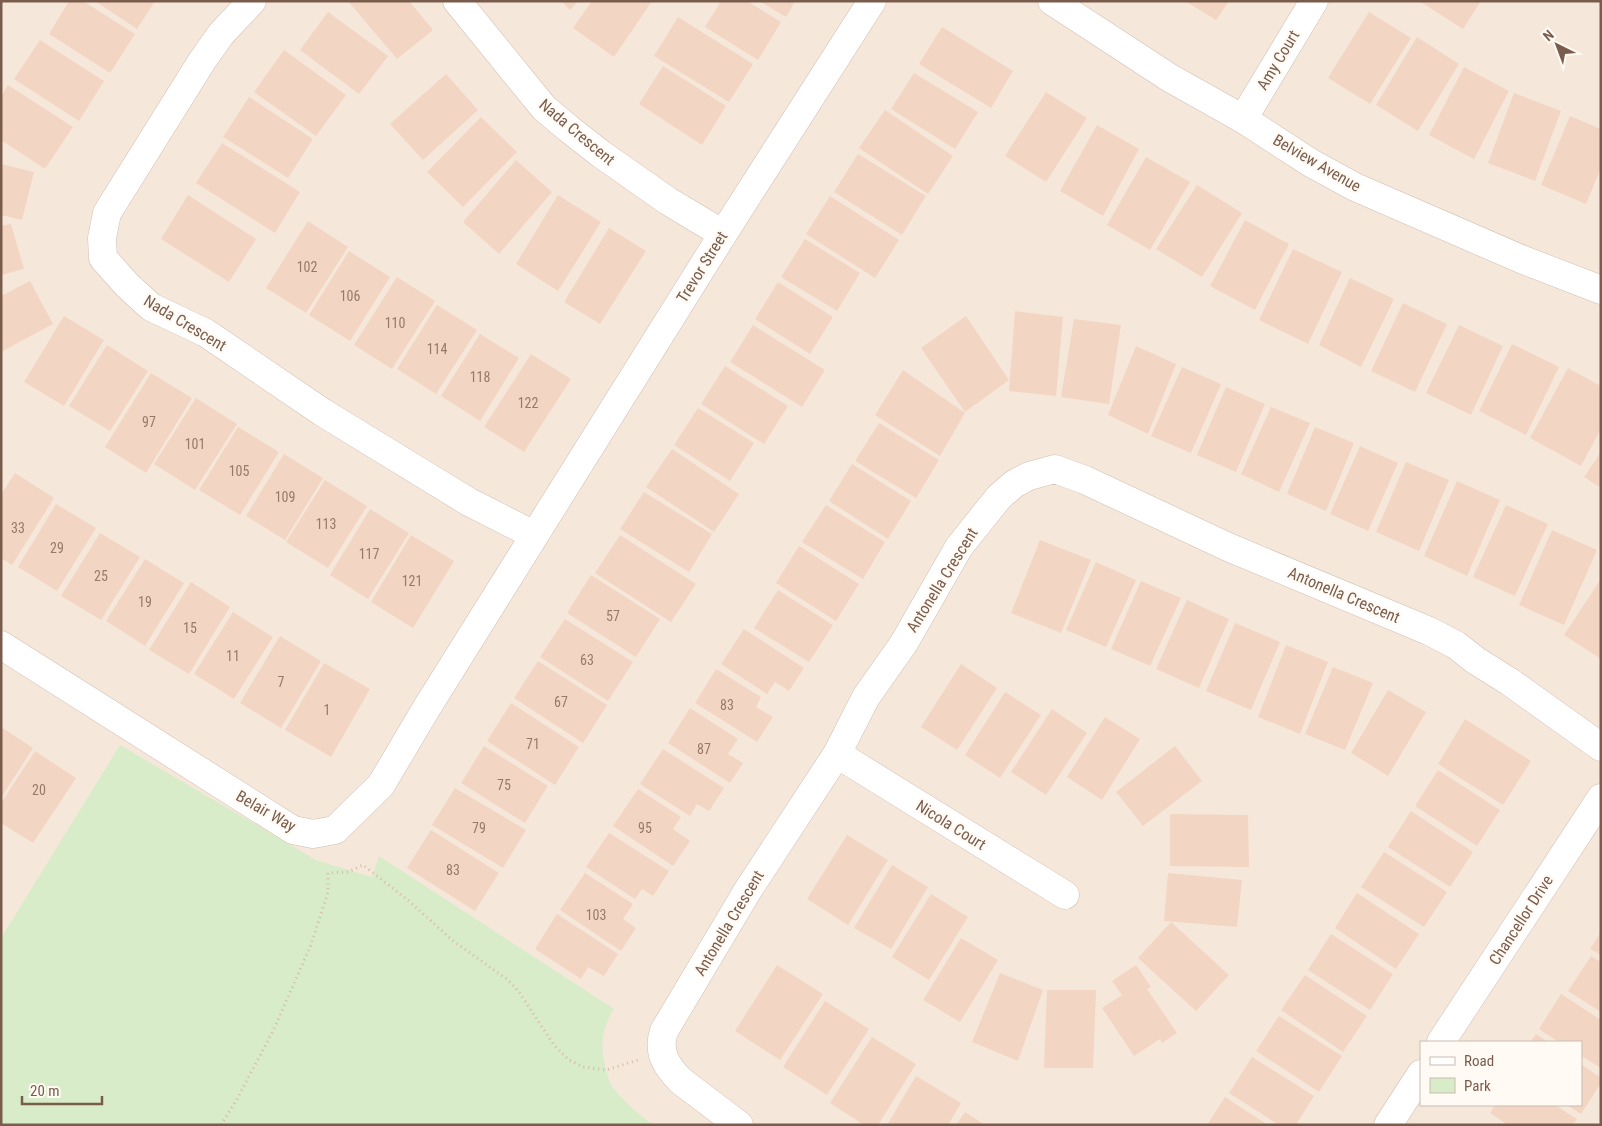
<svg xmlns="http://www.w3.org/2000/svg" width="1602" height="1126" font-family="'Roboto Condensed',sans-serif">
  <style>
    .residential { fill: #f5e8da; fill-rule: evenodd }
    .park { fill: #d8ecc9 }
    .building { fill: #f3d5c3 }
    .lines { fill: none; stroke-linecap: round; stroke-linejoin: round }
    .minor-casing { stroke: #d1beb0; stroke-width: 29 }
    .path { stroke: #d9b8a5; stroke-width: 3; stroke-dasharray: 1 4; stroke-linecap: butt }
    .minor { stroke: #fff; stroke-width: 28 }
    .labels { text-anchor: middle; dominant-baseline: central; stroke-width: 4.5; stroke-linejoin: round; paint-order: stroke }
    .number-label { font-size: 14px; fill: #987a6a }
    .street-label { font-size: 16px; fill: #7a5c4d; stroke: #fffaf3 }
  </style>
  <rect width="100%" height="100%" fill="#fdf6ec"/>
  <path class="residential" d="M 1,1 L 1601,1 L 1601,1125 L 1,1125 ZM 1421,1042 L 1581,1042 L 1581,1105 L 1421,1105 Z"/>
  <path class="park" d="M 120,745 L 316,860 L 372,877 L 379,856 L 614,1009 C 602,1028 600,1044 605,1065 C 607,1074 609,1083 615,1090 C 626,1104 639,1114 653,1125 L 1,1125 L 1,938 Z"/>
  <g class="building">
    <polygon points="69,1 83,1 135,34 110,73 49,34"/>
    <polygon points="95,1 155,1 137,29"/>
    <polygon points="348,1 409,1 433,30 397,59"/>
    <polygon points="561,1 578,1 570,10"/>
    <polygon points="592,1 652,1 614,57 573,28"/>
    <polygon points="721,1 747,1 781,22 758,60 705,27"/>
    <polygon points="759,1 795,1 786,17"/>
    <polygon points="1185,1 1229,1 1216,20"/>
    <polygon points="1419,1 1481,1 1463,29"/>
    <polygon points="328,12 388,56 359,94 300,50"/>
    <polygon points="1369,12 1411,38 1370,104 1328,78"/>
    <polygon points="678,17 753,64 729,102 654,56"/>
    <polygon points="942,27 1013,71 991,108 919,64"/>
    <polygon points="1417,37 1459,64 1418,131 1376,105"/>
    <polygon points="40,40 104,81 79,121 14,79"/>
    <polygon points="284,50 346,95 316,136 254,92"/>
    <polygon points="663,66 726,106 702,145 639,104"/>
    <polygon points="1464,67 1509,91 1474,159 1429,135"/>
    <polygon points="914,73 978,112 955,149 891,109"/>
    <polygon points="446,74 478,110 423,160 390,124"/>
    <polygon points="8,85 73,127 45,169 1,140 1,96"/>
    <polygon points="1046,92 1087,118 1046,182 1005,156"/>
    <polygon points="1514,93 1561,111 1535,181 1488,163"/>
    <polygon points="249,97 313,139 288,178 223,137"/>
    <polygon points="885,110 953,156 928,194 859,148"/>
    <polygon points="1570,116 1601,129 1601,168 1586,204 1541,185"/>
    <polygon points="481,117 517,152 463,207 427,172"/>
    <polygon points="1097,125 1139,149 1103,216 1060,191"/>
    <polygon points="222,143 300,192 275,233 196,183"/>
    <polygon points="858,154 926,196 902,235 834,192"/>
    <polygon points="1146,157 1190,182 1150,250 1107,225"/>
    <polygon points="516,160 552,192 499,254 463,222"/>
    <polygon points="1,164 34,172 22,220 1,215"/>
    <polygon points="1197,185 1242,213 1202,277 1156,249"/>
    <polygon points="188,195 256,239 229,282 161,239"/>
    <polygon points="558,195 601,222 558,291 516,264"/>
    <polygon points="830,196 899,240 875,278 806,234"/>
    <polygon points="1245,220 1289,244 1255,310 1210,286"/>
    <polygon points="308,221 348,247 306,313 266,288"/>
    <polygon points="11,224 24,269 1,275 1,226"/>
    <polygon points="609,228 646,251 600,324 564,302"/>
    <polygon points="805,239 860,273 837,311 781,277"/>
    <polygon points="1293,249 1342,272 1308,344 1259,320"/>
    <polygon points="349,251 390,277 350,341 309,315"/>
    <polygon points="397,277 435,301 392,369 354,345"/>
    <polygon points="1350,278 1394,299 1361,367 1319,345"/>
    <polygon points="30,281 53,324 1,352 1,296"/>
    <polygon points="778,282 833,317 810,354 755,319"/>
    <polygon points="1403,303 1447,324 1415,392 1371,371"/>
    <polygon points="437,305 477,330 436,394 397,369"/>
    <polygon points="1015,311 1063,317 1056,396 1009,391"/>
    <polygon points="64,316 104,340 64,406 24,382"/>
    <polygon points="966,316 1009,380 965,412 921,348"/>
    <polygon points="1074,319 1121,325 1109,404 1061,397"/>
    <polygon points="753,325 825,370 802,407 730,362"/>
    <polygon points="1459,325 1503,346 1471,415 1426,393"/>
    <polygon points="480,334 519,358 480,421 441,396"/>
    <polygon points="1512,344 1559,367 1526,435 1479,411"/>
    <polygon points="107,345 148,371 110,431 69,406"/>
    <polygon points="1136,346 1176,364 1148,434 1108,415"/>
    <polygon points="531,354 571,379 524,452 484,427"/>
    <polygon points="725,366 788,406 764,444 701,404"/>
    <polygon points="1182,367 1221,384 1191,453 1151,436"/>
    <polygon points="1568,368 1601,386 1601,429 1581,466 1530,438"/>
    <polygon points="903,370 965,413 940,456 875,415"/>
    <polygon points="151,373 192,398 146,473 105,447"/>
    <polygon points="1226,387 1265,404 1236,472 1197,455"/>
    <polygon points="196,398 237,424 195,490 154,464"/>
    <polygon points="1271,407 1310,423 1279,492 1241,474"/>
    <polygon points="698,408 754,443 730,481 674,445"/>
    <polygon points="879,423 939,460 916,498 855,461"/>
    <polygon points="238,427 279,452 240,515 199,490"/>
    <polygon points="1315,427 1354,443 1326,511 1287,494"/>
    <polygon points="1360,446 1398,463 1368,531 1330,514"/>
    <polygon points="672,449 739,494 714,532 646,487"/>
    <polygon points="1601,452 1601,488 1584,477"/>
    <polygon points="284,454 323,478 285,540 246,516"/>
    <polygon points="1406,462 1449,480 1419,551 1376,532"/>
    <polygon points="852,464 911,501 888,539 829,501"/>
    <polygon points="15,473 54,498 12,565 1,558 1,495"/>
    <polygon points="325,480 367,506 328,568 286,542"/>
    <polygon points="1457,481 1500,500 1467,576 1424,556"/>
    <polygon points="644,492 712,534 689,572 620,529"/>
    <polygon points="56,504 96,528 57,591 18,567"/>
    <polygon points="826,505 885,542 863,579 802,542"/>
    <polygon points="1506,505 1548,524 1515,596 1473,577"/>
    <polygon points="370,509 409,533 368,599 330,575"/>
    <polygon points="1552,530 1597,550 1564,625 1519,605"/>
    <polygon points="100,533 140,557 101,620 61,596"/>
    <polygon points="411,535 454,561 413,628 371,602"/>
    <polygon points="620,535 696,584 671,622 595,573"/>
    <polygon points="1040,540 1091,560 1061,633 1011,613"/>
    <polygon points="799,546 859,584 836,621 776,583"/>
    <polygon points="145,559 184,583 145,646 106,621"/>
    <polygon points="1096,562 1136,580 1106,647 1066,630"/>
    <polygon points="591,575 660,619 636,657 567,613"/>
    <polygon points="1601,579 1601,659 1564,635"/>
    <polygon points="1141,581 1181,598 1150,666 1111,649"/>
    <polygon points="191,582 230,607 189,674 149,650"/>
    <polygon points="778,590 833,625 809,662 754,628"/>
    <polygon points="1187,600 1229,619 1199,688 1156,669"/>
    <polygon points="233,612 273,637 234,699 194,674"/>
    <polygon points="565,619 633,662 608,701 540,657"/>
    <polygon points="1235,623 1280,642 1251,710 1206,691"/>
    <polygon points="744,629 804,668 789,691 775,682 767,694 721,664"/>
    <polygon points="280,636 321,661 281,728 240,703"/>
    <polygon points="1286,645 1328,662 1300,734 1258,717"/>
    <polygon points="538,661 607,705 583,743 514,698"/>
    <polygon points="324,663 370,689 331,757 285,730"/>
    <polygon points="961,664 997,688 957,750 921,727"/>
    <polygon points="1333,667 1373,683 1345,750 1305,734"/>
    <polygon points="716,669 761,697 756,707 773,717 757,742 695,703"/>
    <polygon points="1388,690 1426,712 1388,776 1351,753"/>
    <polygon points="1005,692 1041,715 1000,778 965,755"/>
    <polygon points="511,703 579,747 555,785 487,741"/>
    <polygon points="690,708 738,739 728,754 743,763 730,783 668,743"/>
    <polygon points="1052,709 1087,733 1046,795 1011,772"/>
    <polygon points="1105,717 1140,739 1102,800 1067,777"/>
    <polygon points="1465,719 1531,761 1503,805 1438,764"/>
    <polygon points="1,727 33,748 1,798"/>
    <polygon points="484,746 548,786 525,823 461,783"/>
    <polygon points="1175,746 1202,781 1143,826 1116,792"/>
    <polygon points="663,749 724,788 709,811 697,804 690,816 640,784"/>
    <polygon points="35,751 76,778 33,843 1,823 1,803"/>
    <polygon points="1438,770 1500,810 1477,846 1415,806"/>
    <polygon points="455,788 526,830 503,868 432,825"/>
    <polygon points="638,789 681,817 673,829 690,841 673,866 613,826"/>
    <polygon points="1411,811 1473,852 1450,887 1388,847"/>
    <polygon points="1170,814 1248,815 1249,867 1170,866"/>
    <polygon points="431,830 499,873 475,911 407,868"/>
    <polygon points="609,833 669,871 653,896 642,889 635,899 586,867"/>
    <polygon points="847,835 888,860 848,925 807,899"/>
    <polygon points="1384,852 1447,892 1424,927 1361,887"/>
    <polygon points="892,865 928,887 891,949 854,928"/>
    <polygon points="585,873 633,904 623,919 636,928 621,951 560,910"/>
    <polygon points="1168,873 1242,880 1237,927 1164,921"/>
    <polygon points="1357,893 1419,934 1396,969 1335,928"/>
    <polygon points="931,894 968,917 929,980 892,957"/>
    <polygon points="557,914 618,954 604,976 588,967 581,979 535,949"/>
    <polygon points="1171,922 1229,975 1196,1011 1138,958"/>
    <polygon points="1601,932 1601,955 1590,949"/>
    <polygon points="1331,934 1393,974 1370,1010 1308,970"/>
    <polygon points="961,938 998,960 960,1022 923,1000"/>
    <polygon points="1591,956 1601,962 1601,1012 1568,991"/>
    <polygon points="777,965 823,994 780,1060 735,1031"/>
    <polygon points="1136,965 1151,987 1147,989 1177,1033 1162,1043 1160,1039 1134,1056 1102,1008 1122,995 1112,981"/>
    <polygon points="1000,973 1043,990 1018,1061 972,1042"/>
    <polygon points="1305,975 1367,1016 1343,1052 1281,1010"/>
    <polygon points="1047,990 1096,990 1093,1068 1044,1068"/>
    <polygon points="1561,994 1601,1020 1601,1068 1581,1056 1581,1042 1559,1042 1539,1029"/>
    <polygon points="825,1001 869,1029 827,1095 783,1067"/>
    <polygon points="1279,1016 1342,1056 1319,1092 1256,1051"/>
    <polygon points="1536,1034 1548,1042 1530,1042"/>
    <polygon points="872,1037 916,1064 878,1125 864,1125 830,1103"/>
    <polygon points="1252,1057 1314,1096 1296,1125 1279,1125 1229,1093"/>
    <polygon points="1581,1064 1601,1078 1601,1083 1581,1114 1567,1105 1581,1105"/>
    <polygon points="916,1076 961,1103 948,1125 887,1125"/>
    <polygon points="1225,1097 1268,1125 1207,1125"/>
    <polygon points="1495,1105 1555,1105 1577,1119 1573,1125 1508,1125 1490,1113"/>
    <polygon points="965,1112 985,1125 956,1125"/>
  </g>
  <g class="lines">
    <g class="minor-casing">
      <g id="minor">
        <polyline points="252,1 221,34 202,61 107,213 102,238 103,258 127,285 151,307 206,333 322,412 469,502 534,535"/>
        <polyline points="457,1 544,108 569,129 601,154 668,201 723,234"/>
        <polyline points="1052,1 1170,78 1243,119 1311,163 1355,187 1521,259 1601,290"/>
        <polyline points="1243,119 1314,1"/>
        <polyline points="1,645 293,830 313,834 335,830 381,785 426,709 723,234 872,1"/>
        <polyline points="837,754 1065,895"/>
        <polyline points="1441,1042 1601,798"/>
        <path d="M 739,1125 L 681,1081 C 666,1066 657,1052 664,1031 L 748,890 L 837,754 L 866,697 L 904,643 L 959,547 L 999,497 L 1014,484 L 1029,476 L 1055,469 L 1085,480 L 1228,547 L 1429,631 L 1456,645 L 1475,660 L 1510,682 L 1601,747"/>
        <polyline points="1388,1125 1421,1074"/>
      </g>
    </g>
    <polyline class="path" points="221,1125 237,1099 273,1031 311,945 328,892 328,873 348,872 363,865 409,901 452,940 508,980 519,992 554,1045 569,1060 583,1067 606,1070 638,1060"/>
    <use href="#minor" class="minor"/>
  </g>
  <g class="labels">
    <g class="number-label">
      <text x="307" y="267">102</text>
      <text x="350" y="296">106</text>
      <text x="395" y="323">110</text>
      <text x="437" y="349">114</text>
      <text x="480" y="377">118</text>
      <text x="528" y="403">122</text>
      <text x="149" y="422">97</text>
      <text x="195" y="444">101</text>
      <text x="239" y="471">105</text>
      <text x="285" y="497">109</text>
      <text x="326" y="524">113</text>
      <text x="18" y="528">33</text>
      <text x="57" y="548">29</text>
      <text x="369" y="554">117</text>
      <text x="101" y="576">25</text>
      <text x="412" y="581">121</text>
      <text x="145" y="602">19</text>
      <text x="613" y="616">57</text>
      <text x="190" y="628">15</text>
      <text x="233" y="656">11</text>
      <text x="587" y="660">63</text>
      <text x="281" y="682">7</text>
      <text x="561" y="702">67</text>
      <text x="727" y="705">83</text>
      <text x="327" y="710">1</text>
      <text x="533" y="744">71</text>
      <text x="704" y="749">87</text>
      <text x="504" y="785">75</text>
      <text x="39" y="790">20</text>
      <text x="479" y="828">79</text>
      <text x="645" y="828">95</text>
      <text x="453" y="870">83</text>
      <text x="596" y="915">103</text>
    </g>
    <g class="street-label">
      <text transform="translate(1278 60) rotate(-59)">Amy Court</text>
      <text transform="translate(577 132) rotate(40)">Nada Crescent</text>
      <text transform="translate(1317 163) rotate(30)">Belview Avenue</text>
      <text transform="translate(702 267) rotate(-58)">Trevor Street</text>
      <text transform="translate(185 323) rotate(31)">Nada Crescent</text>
      <text transform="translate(942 580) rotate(-58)">Antonella Crescent</text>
      <text transform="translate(1344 595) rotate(23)">Antonella Crescent</text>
      <text transform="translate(266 811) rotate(30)">Belair Way</text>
      <text transform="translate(951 825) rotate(32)">Nicola Court</text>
      <text transform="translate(1521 920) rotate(-57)">Chancellor Drive</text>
      <text transform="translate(729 923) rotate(-59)">Antonella Crescent</text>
    </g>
  </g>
  <rect width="1602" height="1126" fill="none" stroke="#7a5c4d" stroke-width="5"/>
  <rect x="1420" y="1041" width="162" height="65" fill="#fffaf3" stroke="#cabbb1"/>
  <rect x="1430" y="1057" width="25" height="8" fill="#ffffff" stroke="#cabbb1"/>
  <text x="1464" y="1066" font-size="15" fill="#7a5c4d">Road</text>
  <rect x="1430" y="1078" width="25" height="15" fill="#d8ecc9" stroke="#cabbb1"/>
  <text x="1464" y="1091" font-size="15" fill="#7a5c4d">Park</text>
  <g transform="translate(1557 45) rotate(318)" stroke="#fffaf3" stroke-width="4" paint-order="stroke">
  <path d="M0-4L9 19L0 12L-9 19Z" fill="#7a5c4d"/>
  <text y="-8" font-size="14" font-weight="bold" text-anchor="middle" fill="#7a5c4d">N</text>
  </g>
  <path d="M22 1096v8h80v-8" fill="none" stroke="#7a5c4d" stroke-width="2.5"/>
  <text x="30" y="1096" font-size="15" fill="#7a5c4d" stroke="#fffaf3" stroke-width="4" paint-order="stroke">20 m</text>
</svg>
